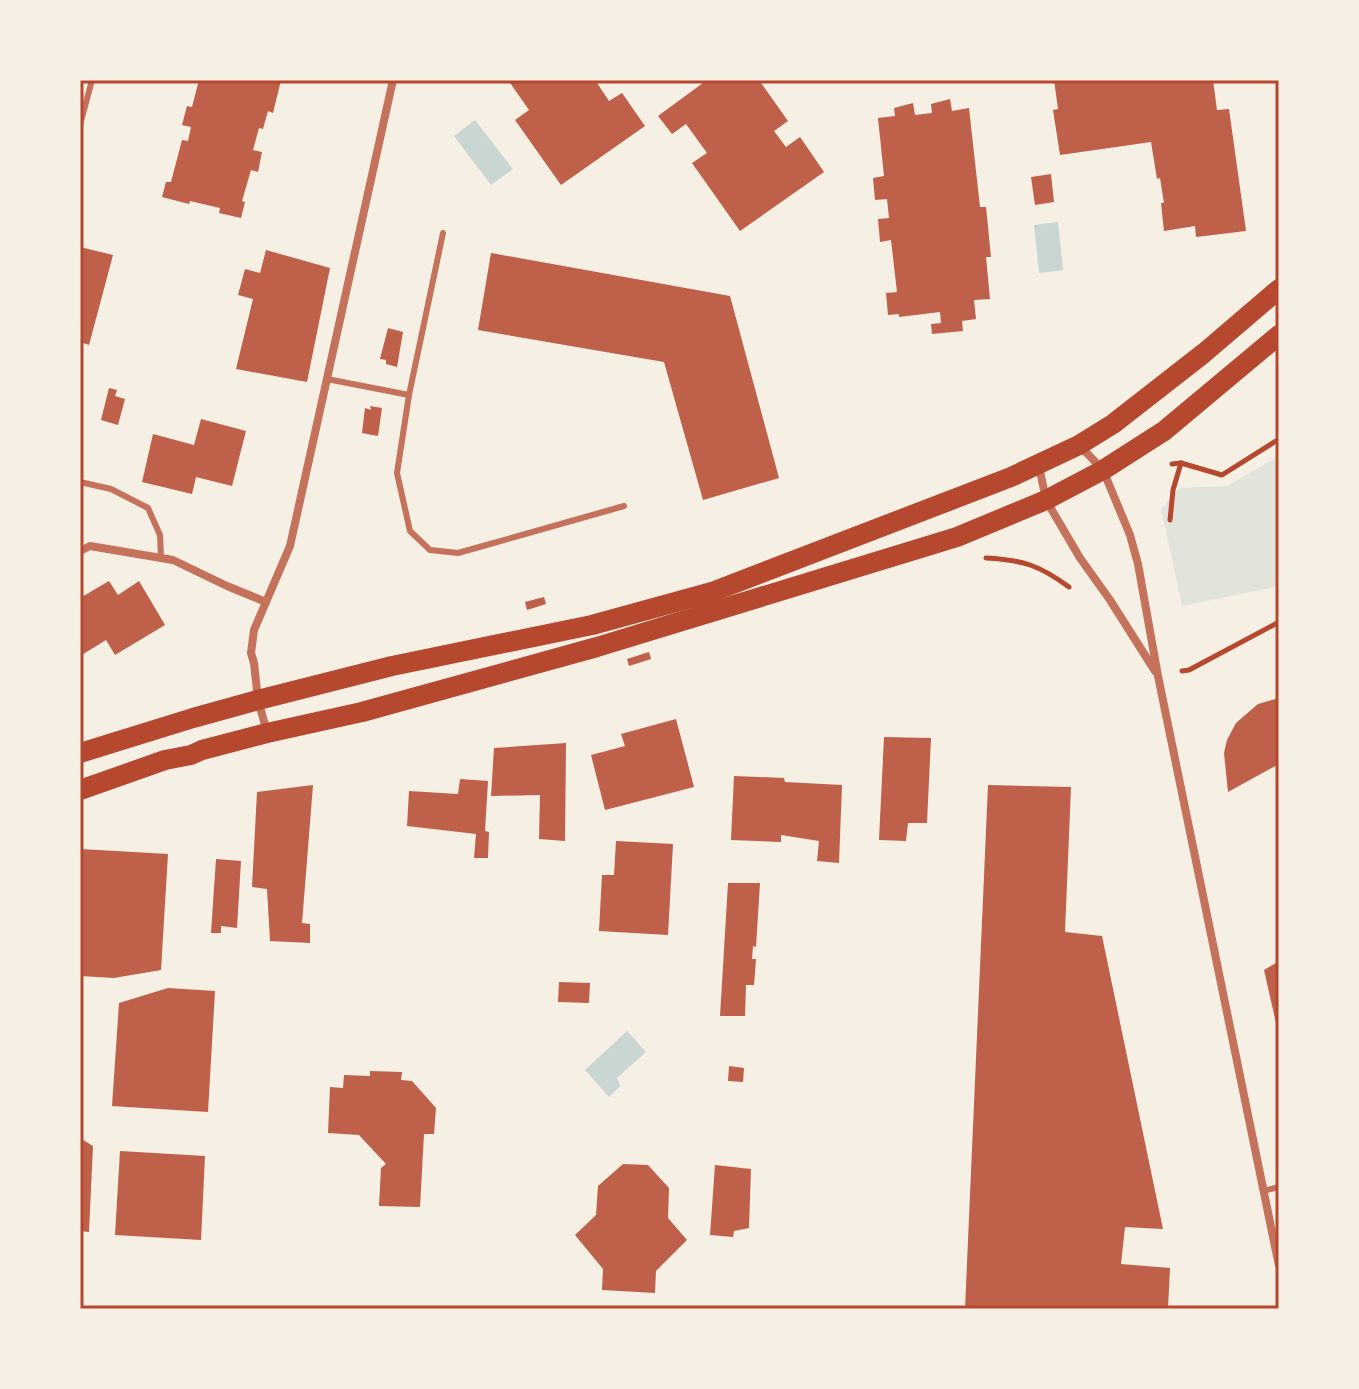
<svg xmlns="http://www.w3.org/2000/svg" width="1359" height="1389" font-family="'DM Sans',sans-serif">
  <style>
    .green { fill: #e2e4dc }
    .water { fill: #c9d6d2 }
    .building { fill: #bf614a }
    .lines { fill: none; stroke-linecap: round; stroke-linejoin: round }
    .path { stroke: #b5482f; stroke-width: 5 }
    .service { stroke: #c5725c; stroke-width: 6 }
    .minor { stroke: #c5725c; stroke-width: 8 }
    .primary { stroke: #b5482f; stroke-width: 20 }
    .neatline { fill: none; stroke: #b5482f; stroke-width: 3 }
  </style>
  <rect width="100%" height="100%" fill="#f6efe4"/>
  <polygon class="green" points="1279,456 1279,586 1182,606 1161,509 1180,488 1227,486"/>
  <g class="water">
    <polygon points="475,120 513,169 491,185 454,136"/>
    <polygon points="1058,222 1063,270 1039,273 1034,225"/>
    <polygon points="627,1031 646,1052 617,1078 620,1086 609,1097 585,1070"/>
  </g>
  <g class="building">
    <polygon points="199,80 281,80 273,113 268,111 263,129 259,128 253,150 262,152 258,172 251,170 242,201 245,202 241,218 219,213 220,208 190,201 189,204 162,197 166,182 171,182 182,140 188,141 191,127 182,125 187,106 192,107"/>
    <polygon points="508,80 601,80 597,83 609,101 622,93 645,126 561,185 515,120 529,110"/>
    <polygon points="707,80 759,80 788,121 774,131 786,147 800,137 824,172 740,231 692,163 707,153 686,124 672,134 658,116"/>
    <polygon points="1054,80 1213,80 1217,110 1229,109 1246,231 1196,237 1195,226 1164,231 1161,203 1164,203 1160,178 1157,179 1151,142 1060,155 1053,110 1058,109"/>
    <polygon points="950,99 952,111 969,108 980,207 986,207 991,257 986,257 990,299 974,300 976,319 962,321 963,331 932,334 931,324 941,323 940,312 899,317 899,314 888,315 886,293 897,292 891,240 880,242 878,219 889,218 887,199 875,200 873,178 884,176 878,118 895,116 894,108 913,103 915,115 932,113 931,104"/>
    <polygon points="1051,174 1054,202 1035,205 1031,177"/>
    <polygon points="80,247 113,255 89,345 80,342"/>
    <polygon points="266,250 330,268 307,382 236,369 253,299 238,295 245,269 260,273"/>
    <polygon points="491,253 730,296 779,478 703,500 664,362 478,330"/>
    <polygon points="388,328 403,332 397,367 386,364 386,360 380,359"/>
    <polygon points="109,388 117,390 115,396 125,399 118,425 101,420"/>
    <polygon points="370,406 382,408 378,436 362,433 365,408 371,410"/>
    <polygon points="201,419 246,431 232,486 196,477 192,494 142,482 153,434 194,445"/>
    <polygon points="109,581 118,595 139,581 165,625 115,655 106,640 80,656 80,598"/>
    <polygon points="544,597 546,604 527,610 525,602"/>
    <polygon points="649,652 651,659 629,666 627,659"/>
    <polygon points="1279,698 1279,764 1228,792 1224,753 1227,740 1236,723 1258,704"/>
    <polygon points="676,719 694,787 605,810 591,755 625,746 621,734"/>
    <polygon points="884,737 931,738 927,823 908,823 906,841 879,840"/>
    <polygon points="566,743 565,841 539,839 540,795 491,796 494,748"/>
    <polygon points="734,776 784,778 785,782 842,785 839,863 817,861 819,841 781,835 781,842 731,840"/>
    <polygon points="460,779 488,781 485,831 489,832 488,858 474,858 476,834 407,826 409,791 458,794"/>
    <polygon points="313,785 302,923 310,924 310,943 270,941 267,889 252,887 257,792"/>
    <polygon points="988,785 1071,787 1065,932 1102,936 1163,1229 1125,1227 1121,1264 1170,1268 1168,1309 965,1309"/>
    <polygon points="616,841 673,844 668,935 599,931 602,875 614,875"/>
    <polygon points="81,849 168,854 161,970 114,978 80,976"/>
    <polygon points="216,859 241,861 237,928 221,926 221,933 211,933"/>
    <polygon points="728,883 760,883 756,947 753,946 752,959 756,959 754,985 746,985 745,1016 720,1016"/>
    <polygon points="1279,961 1279,1032 1278,1032 1264,970"/>
    <polygon points="559,982 590,983 589,1003 558,1002"/>
    <polygon points="168,988 215,991 208,1112 112,1106 119,1003"/>
    <polygon points="729,1066 744,1068 743,1082 728,1081"/>
    <polygon points="370,1071 402,1072 401,1080 412,1081 436,1108 434,1134 424,1134 420,1207 379,1206 381,1168 386,1164 359,1135 328,1133 330,1087 343,1088 344,1075 370,1076"/>
    <polygon points="80,1138 93,1146 89,1232 80,1231"/>
    <polygon points="120,1151 205,1156 201,1240 115,1235"/>
    <polygon points="623,1164 648,1165 669,1188 668,1218 687,1240 656,1271 655,1293 602,1290 603,1269 575,1235 596,1215 598,1186"/>
    <polygon points="715,1165 751,1169 749,1228 734,1231 733,1237 710,1235"/>
  </g>
  <g class="lines">
    <g class="path">
      <polyline points="1172,464 1181,463 1222,475 1279,439"/>
      <polyline points="1170,520 1173,490 1181,463"/>
      <path d="M 986,558 C 1023,560 1039,565 1069,587"/>
      <polyline points="1182,671 1189,670 1279,622"/>
    </g>
    <g class="service">
      <polyline points="80,125 92,80"/>
      <polyline points="327,379 409,395 397,473 410,531 430,550 458,553 624,506"/>
      <polyline points="409,395 443,233"/>
      <polyline points="80,482 111,489 148,508 160,535 161,558"/>
      <polyline points="1263,1191 1279,1187"/>
    </g>
    <g class="minor">
      <polyline points="1080,446 1103,470 1130,535 1138,564 1158,676 1279,1266"/>
      <polyline points="1039,466 1046,500 1080,558 1110,600 1155,671"/>
      <polyline points="80,551 90,546 173,560 227,586 266,602"/>
      <polyline points="267,732 258,700 254,663 251,653 254,630 290,546 393,80"/>
    </g>
    <g class="primary">
      <polyline points="80,753 193,718 258,700 392,666 592,625 712,592 1011,477 1079,445 1113,424 1204,353 1279,289"/>
      <polyline points="80,790 165,760 191,755 202,750 267,733 362,712 597,647 957,537 1046,500 1103,470 1164,431 1279,335"/>
    </g>
  </g>
  <rect width="1359" height="1389" fill="none" stroke="#f6efe4" stroke-width="164"/>
  <rect x="82" y="82" width="1195" height="1225" class="neatline"/>
</svg>
